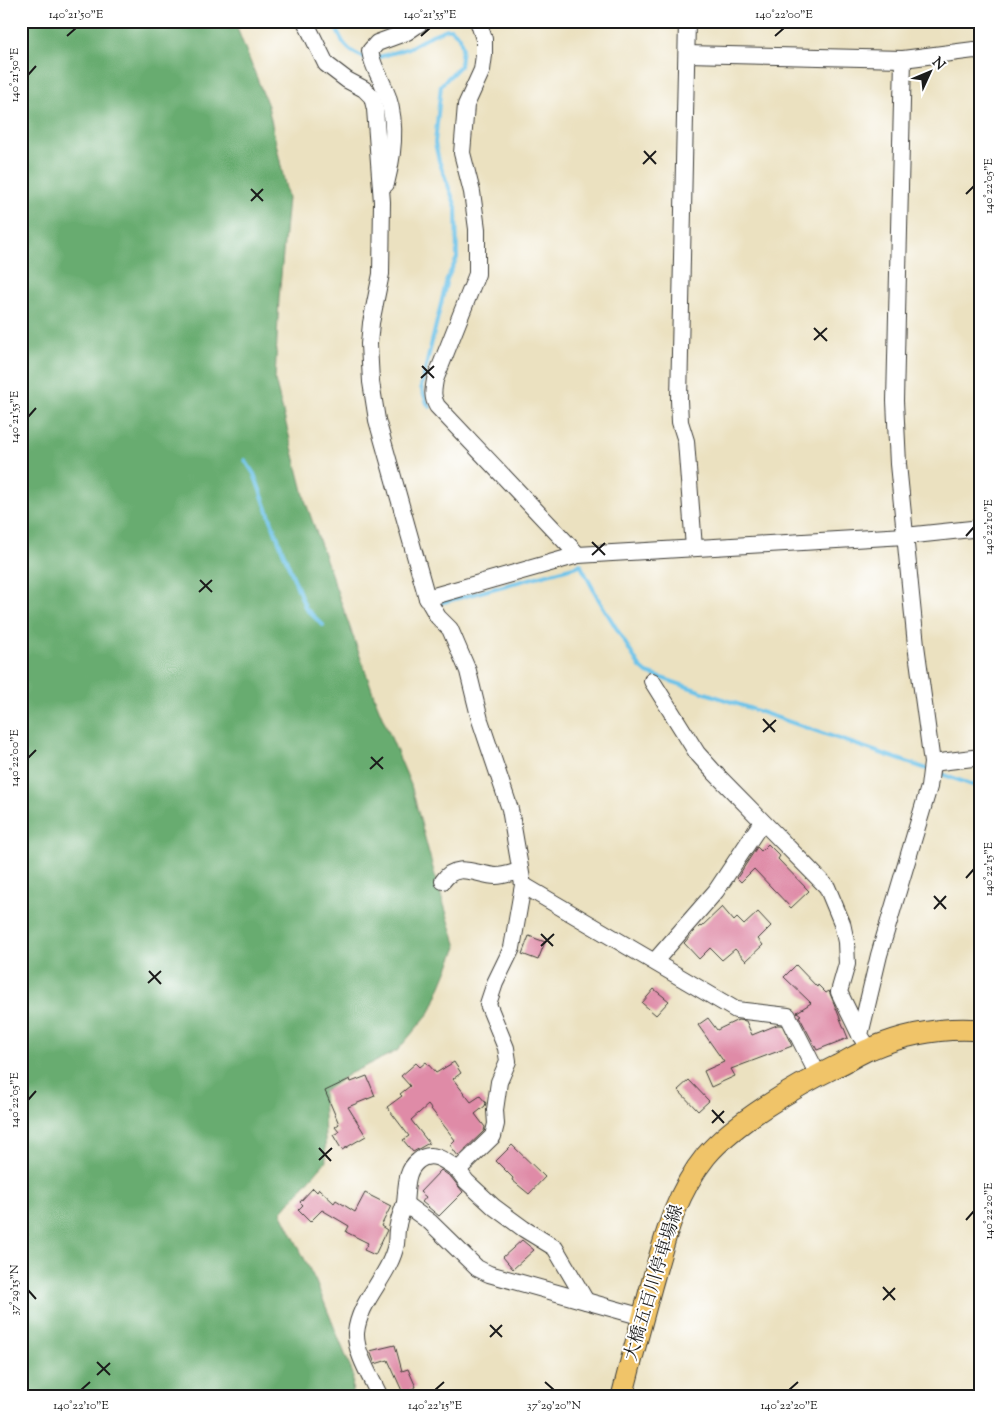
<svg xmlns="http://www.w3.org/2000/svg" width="1002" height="1418" font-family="'Sorts Mill Goudy','Noto Serif JP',serif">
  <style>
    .forest { fill: #68ac70; stroke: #426446 }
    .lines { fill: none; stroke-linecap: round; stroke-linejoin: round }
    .stream { stroke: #6dc3e9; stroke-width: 4 }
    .building { fill: #df8ba7 }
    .minor-casing { stroke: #3b3a35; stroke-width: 18 }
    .major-casing { stroke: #3b3a35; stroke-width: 23 }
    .minor { stroke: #fff; stroke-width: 16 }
    .major { stroke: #f0c469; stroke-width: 21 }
    .ticks { fill: none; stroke: #1c1c1c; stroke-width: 2 }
    .labels { text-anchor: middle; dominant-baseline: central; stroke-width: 4; stroke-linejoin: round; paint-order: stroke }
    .street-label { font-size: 18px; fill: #1c1c1c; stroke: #fff }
    .neatline { fill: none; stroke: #1c1c1c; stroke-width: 2 }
    .ticks-label { font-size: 12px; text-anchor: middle; fill: #1c1c1c }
  </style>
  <rect width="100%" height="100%" fill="#fff"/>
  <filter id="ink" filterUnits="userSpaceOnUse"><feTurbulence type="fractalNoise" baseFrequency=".02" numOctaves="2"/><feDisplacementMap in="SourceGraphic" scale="10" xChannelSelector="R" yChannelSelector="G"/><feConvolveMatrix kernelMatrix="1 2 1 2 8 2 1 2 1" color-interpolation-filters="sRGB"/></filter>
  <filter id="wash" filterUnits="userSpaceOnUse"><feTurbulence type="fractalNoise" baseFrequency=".0096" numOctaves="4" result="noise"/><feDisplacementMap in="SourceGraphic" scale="20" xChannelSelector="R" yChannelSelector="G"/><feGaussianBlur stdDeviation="1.12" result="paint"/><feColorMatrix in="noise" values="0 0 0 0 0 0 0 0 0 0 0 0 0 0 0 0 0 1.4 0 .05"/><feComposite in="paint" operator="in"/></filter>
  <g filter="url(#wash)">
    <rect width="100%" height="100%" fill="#ebe1c0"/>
    <polygon class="forest" points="21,21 230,21 237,28 268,106 288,198 279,298 275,380 306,503 377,704 411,785 434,872 457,947 430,1012 397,1051 349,1074 323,1092 326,1161 281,1212 316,1282 353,1374 352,1397 21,1397"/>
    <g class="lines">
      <g class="stream">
        <path d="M 333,21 C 341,40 345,52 366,58"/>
        <polyline points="376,58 409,48 432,35 447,29 451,29 460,37 462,47 460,66 441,85 435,143 439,161 456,207 457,258 447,279 421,387 427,403 430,407"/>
        <polyline points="245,460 254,474 280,544 306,609 323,625"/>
        <polyline points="580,564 599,600 640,667 647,673 927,769"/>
        <polyline points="440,603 581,565"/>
        <polyline points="936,772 981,788"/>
      </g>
    </g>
    <g id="blocks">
      <g class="building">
        <polygon points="768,844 780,856 778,859 809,891 791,908 754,869 741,882 737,878 757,847 761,851"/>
        <polygon points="722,907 734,921 737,918 744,925 758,912 771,926 758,939 763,945 746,961 735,949 722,960 710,948 699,959 684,943 694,932 700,926 701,927"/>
        <polygon points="529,936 545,942 538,960 522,954"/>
        <polygon points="796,965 817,987 818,985 826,993 829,991 848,1038 817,1050 799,1016 801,1015 797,1012 811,1003 784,977"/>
        <polygon points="654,989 669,1001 656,1015 642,1003"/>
        <polygon points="708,1018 717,1030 738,1020 746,1021 752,1035 777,1025 782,1025 792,1046 731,1069 735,1076 711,1087 704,1071 724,1062 698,1025"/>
        <polygon points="426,1062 436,1073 454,1062 461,1073 453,1079 471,1102 480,1096 486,1103 485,1106 475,1114 485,1127 484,1131 458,1156 450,1145 455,1140 428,1105 411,1120 429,1143 413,1152 403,1140 409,1136 387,1107 402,1096 400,1094 410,1086 401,1076 416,1063 420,1067"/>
        <polygon points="367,1076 375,1096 348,1107 366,1136 342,1150 333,1135 339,1132 335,1127 339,1124 325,1091 350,1079 351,1082"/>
        <polygon points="689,1080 709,1101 698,1111 678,1090"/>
        <polygon points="512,1145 545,1177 529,1194 512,1180 513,1178 496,1161"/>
        <polygon points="441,1170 451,1177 463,1192 439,1216 422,1202 426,1197 420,1192"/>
        <polygon points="313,1188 317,1192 319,1189 334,1203 336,1200 355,1212 365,1193 391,1206 381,1226 387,1230 375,1255 364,1250 368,1243 346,1232 349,1226 322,1210 310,1222 298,1210 303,1205 300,1202"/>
        <polygon points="522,1240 534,1250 513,1269 503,1257"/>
        <polygon points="395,1345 402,1371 408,1369 416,1387 403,1393 388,1360 375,1364 370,1351"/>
      </g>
    </g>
  </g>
  <g filter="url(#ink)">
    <use href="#blocks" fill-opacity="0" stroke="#3b3a35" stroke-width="1"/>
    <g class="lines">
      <g class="minor-casing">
        <g id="minor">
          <path d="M 305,21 L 326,64 L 347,80 L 364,89 L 372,97 L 375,109 L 382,202 L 381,274 L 371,323 L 369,344 L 371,382 L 377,420 L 427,598 L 438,617 L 450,629 L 468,671 L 480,720 L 510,809 L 523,885 L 512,948 L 495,983 L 488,1004 L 506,1048 L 508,1061 L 499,1082 L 495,1110 L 496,1124 L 493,1136 L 458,1170 C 447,1162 432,1149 418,1161 C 405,1171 407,1188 405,1203 C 403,1210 399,1217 398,1225 C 396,1231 397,1237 396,1244 C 390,1276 359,1300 356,1333 C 355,1353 372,1379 380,1397"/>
          <path d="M 478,21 L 484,39 L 484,55 L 482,70 L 466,105 L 462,153 L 472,192 L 477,229 L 477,274 L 435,380 C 433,391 432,397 437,406 L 578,555"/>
          <polyline points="687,21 679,400 680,422 686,441 694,548"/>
          <polyline points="687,54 903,59 974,50 981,51"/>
          <path d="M 386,184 C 394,153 398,117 384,87 C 378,72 373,68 370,51 L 377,43 L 407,32 L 423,21"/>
          <polyline points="427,598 578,555 905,536 981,528"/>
          <polyline points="652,681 697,753 714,772 827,887 842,923 846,942 847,964 839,992 860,1035"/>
          <polyline points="932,763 981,757"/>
          <path d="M 443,881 C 456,861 477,875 496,876 C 503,876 512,873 520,871"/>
          <polyline points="523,885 736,1010 788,1016 818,1075"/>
          <polyline points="655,961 716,891 762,822"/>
          <polyline points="869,1049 860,1035 879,955 929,787 932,763 916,645 898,464 895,401 903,59"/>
          <polyline points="458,1170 466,1181 494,1207 524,1229 555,1248 586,1301"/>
          <polyline points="405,1204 430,1222 477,1268 489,1274 643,1317"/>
        </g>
      </g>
      <g class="major-casing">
        <path id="major" d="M 622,1397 C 631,1360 641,1324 651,1287 C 664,1241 675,1194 706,1156 C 735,1122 796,1086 837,1066 C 848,1061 859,1053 870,1049 C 905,1034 943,1027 981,1030"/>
      </g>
      <use href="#minor" class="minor"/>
      <use href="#major" class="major"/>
    </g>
  </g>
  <path class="ticks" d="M 67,36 L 76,28M 421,36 L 430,28M 775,36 L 784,28M 28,75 L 36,66M 644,151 L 656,164M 643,164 L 656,151M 251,189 L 263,201M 966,194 L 974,186M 251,201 L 263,189M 814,328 L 827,341M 814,340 L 827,328M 422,366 L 434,378M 421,378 L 434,366M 28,417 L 36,408M 966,536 L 974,527M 592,542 L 605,555M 592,555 L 605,543M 200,580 L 212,592M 199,592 L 212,580M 763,719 L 775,732M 763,732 L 776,720M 371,757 L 383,769M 28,758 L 36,750M 370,769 L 383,757M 966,878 L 974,869M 934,896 L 946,909M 934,909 L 946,896M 541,934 L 553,946M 541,946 L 554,934M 149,971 L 161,984M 148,983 L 161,971M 28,1100 L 36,1091M 712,1110 L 724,1123M 712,1123 L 724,1111M 319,1148 L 331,1161M 319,1160 L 332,1148M 966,1220 L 974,1211M 883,1287 L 895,1300M 28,1290 L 36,1299M 883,1300 L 895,1288M 490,1325 L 502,1337M 490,1337 L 502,1325M 97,1362 L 110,1375M 97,1375 L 110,1363M 545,1382 L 554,1390M 81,1390 L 90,1382M 435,1390 L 444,1382M 789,1390 L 798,1382"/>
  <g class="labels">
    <g class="street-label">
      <text transform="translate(655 1283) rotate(-73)">大橋五百川停車場線</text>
    </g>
  </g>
  <rect width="1002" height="1418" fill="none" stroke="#fff" stroke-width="55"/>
  <g transform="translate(930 72) rotate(46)" stroke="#ffffff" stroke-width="4" paint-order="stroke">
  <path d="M0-4L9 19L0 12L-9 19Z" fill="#1c1c1c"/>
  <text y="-8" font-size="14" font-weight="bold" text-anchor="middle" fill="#1c1c1c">N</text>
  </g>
  <rect x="28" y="28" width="946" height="1362" class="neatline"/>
  <g class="ticks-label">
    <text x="76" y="18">140°21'50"E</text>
    <text x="430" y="18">140°21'55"E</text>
    <text x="784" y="18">140°22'00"E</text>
    <text transform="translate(14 75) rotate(-90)" y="4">140°21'50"E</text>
    <text transform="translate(988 186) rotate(-90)" y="4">140°22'05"E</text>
    <text transform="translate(14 417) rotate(-90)" y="4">140°21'55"E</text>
    <text transform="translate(988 527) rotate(-90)" y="4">140°22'10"E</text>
    <text transform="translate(14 758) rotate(-90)" y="4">140°22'00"E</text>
    <text transform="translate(988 869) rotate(-90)" y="4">140°22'15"E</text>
    <text transform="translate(14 1100) rotate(-90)" y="4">140°22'05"E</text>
    <text transform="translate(988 1211) rotate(-90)" y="4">140°22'20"E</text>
    <text transform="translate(14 1290) rotate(-90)" y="4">37°29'15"N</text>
    <text x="81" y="1409">140°22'10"E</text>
    <text x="435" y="1409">140°22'15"E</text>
    <text x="554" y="1409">37°29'20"N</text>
    <text x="789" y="1409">140°22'20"E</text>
  </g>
</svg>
